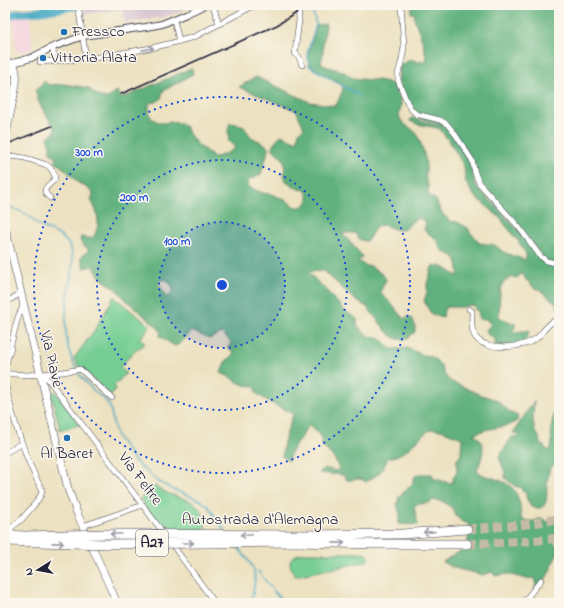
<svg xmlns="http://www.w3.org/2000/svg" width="564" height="608" font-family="'Indie Flower',sans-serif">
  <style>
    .built { fill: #f4cfdd }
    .industrial { fill: #d0bdcd }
    .green { fill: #76ce94; stroke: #4c7868 }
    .forest { fill: #60b17e; stroke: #416a5c; fill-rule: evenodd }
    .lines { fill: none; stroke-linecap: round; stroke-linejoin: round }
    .stream { stroke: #43a7c3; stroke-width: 1.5 }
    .river { stroke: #43a7c3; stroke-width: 8 }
    .motorway-tunnel { stroke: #c4bba5; stroke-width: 9; stroke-dasharray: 9 4.5; stroke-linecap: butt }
    .minor-casing { stroke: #403f4f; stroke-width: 6 }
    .tertiary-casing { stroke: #403f4f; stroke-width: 8 }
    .secondary-casing { stroke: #403f4f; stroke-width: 8 }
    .motorway-casing { stroke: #403f4f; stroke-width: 10 }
    .minor { stroke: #fff; stroke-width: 5 }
    .tertiary { stroke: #fff; stroke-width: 6 }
    .secondary { stroke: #fff; stroke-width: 7 }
    .motorway { stroke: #fff; stroke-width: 9 }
    .rail { stroke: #22223b; stroke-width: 1.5 }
    .motorway-bridge-casing { stroke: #403f4f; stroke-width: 10; stroke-linecap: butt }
    .motorway-bridge { stroke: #fff; stroke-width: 9 }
    .oneway { stroke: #9c9ca7 }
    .ring { fill: none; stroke: #1d4ed8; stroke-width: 2; stroke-dasharray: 2 4 }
    .poi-dot { fill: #1f6fb2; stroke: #fbf7ec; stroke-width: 1.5 }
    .labels { text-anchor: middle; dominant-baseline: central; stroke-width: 3; stroke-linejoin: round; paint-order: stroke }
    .shield { fill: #fbf7ec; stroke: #636270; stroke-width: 1 }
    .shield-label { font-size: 15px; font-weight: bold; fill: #22223b }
    .poi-label { font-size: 16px; fill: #22223b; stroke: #fbf7ec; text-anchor: start }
    .street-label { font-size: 16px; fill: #22223b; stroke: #fbf7ec }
    .centre { fill: #1d4ed8; stroke: #fbf7ec; stroke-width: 2 }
    .ring-label { font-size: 12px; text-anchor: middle; font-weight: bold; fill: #1d4ed8; stroke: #fbf7ec; stroke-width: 3; stroke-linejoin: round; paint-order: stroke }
  </style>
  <rect width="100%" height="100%" fill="#fbf7ec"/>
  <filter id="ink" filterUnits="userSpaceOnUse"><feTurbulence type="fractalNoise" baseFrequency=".025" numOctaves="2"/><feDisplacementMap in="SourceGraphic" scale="8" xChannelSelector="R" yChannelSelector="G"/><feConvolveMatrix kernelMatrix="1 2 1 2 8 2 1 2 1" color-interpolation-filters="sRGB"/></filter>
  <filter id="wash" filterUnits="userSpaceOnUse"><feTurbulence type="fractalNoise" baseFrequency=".012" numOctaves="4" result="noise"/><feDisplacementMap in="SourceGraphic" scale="16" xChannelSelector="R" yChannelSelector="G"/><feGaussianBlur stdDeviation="0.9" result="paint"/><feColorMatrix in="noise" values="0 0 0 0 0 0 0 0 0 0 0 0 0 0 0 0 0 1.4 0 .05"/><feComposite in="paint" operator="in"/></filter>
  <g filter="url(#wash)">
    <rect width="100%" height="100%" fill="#ece1c0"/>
    <polygon class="built" points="29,16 33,50 17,52 13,17"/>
    <polygon class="industrial" points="84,5 185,5 186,8 177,13 158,19 157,18 125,23 123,9 85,14"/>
    <g class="green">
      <polygon points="11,91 6,121 5,121 5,92"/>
      <polygon points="114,297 150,326 140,339 145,343 133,353 120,367 126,373 114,386 116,388 111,395 79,367 74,358 94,331"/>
      <polygon points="55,391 80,425 60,430 53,400 51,400 50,396"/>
      <polygon points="155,486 167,493 190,501 194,503 203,513 203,519 206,528 189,537 171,542 140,499"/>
      <path d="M 302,553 L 359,553 L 367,554 L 369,557 L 369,559 L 365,562 L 295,576 C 288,563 287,557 302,553 Z"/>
    </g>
    <g class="forest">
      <path d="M 421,5 L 559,5 L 559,265 L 547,262 L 522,231 L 478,185 L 472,161 L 447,127 C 437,121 425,121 415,116 L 398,82 L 400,65 L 412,59 L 417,62 L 427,61 L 423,43 L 414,18 L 415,14 L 411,13 L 411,9 L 415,6 Z"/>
      <path d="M 326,24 L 324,39 L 323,42 L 323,53 L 321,63 C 329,70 336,67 344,72 C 347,73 347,74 349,76 C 352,78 357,79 361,79 C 375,81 382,78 395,86 C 397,92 401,99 401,105 C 401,110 398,113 400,118 C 403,126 412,127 417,134 C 421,144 425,154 426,165 C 427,174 423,177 429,187 L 428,191 L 428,194 L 436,200 L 441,212 L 450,221 L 457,222 L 468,228 L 470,232 L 475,237 L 479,243 L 495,245 L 503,252 L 525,260 L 526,258 L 526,254 L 517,239 L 513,236 L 511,232 L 499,217 L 482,202 L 478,200 L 475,197 L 466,183 L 465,177 L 464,167 L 461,161 L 451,144 L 442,132 L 440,129 L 437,128 L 417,124 L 410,121 L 411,118 L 414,118 L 418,120 L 443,126 L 452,133 L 468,157 L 472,170 L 474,181 L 476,186 L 521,233 L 530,247 L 545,264 L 559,267 L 559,312 L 556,303 L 542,292 L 539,289 L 534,288 L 529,282 L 525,279 L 525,277 L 523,274 L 520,274 L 517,278 L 511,277 L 503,283 L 500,291 L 499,317 L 515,324 L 515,328 L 512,331 L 512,332 L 524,331 L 529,330 C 528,349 508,345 494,345 L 496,341 L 491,336 L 488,335 L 486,330 L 491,324 L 490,322 L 488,322 L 487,319 L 481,320 L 479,319 L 478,315 L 479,313 L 478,311 L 475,310 L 474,306 L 470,305 L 462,307 L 446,307 L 444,310 L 443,318 L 433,315 L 430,312 L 424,301 L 427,292 L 427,284 L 432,267 C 442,262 449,273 459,276 C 458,271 458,264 456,260 C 454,255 447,254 443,251 C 438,247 440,245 437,240 C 433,236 428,234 424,230 L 426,222 L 419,218 C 417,219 413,220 411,222 C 409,225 407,229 402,230 C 392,232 382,218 374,230 C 371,233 370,238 367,241 C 361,241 358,239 355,233 L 342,233 L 363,257 L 358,261 L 366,266 L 371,266 L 383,275 L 386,279 C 385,285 380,288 381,293 L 396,309 L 396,310 L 404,319 L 406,317 L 412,318 L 415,325 L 415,332 L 411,335 L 409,338 C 401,341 394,339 388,333 L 367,307 L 355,300 L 324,271 L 308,272 L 327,291 L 345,311 L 357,319 L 357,325 L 364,333 L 369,336 L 380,338 L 391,349 L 397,349 L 407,348 L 423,355 L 430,356 L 437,361 L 441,366 L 444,374 L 450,381 L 481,395 L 497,400 L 503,406 L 511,413 L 518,416 L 517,421 L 510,425 L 485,430 L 474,434 C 476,436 479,438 481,440 C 486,450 480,462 477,471 C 480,473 483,475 486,476 C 492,478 498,479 504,482 C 518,488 521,504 521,518 C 528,523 534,522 541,518 L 548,522 L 552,518 L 559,519 L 554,543 L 556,546 L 559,546 L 559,550 C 552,562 549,582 535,589 L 536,579 L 533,578 L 527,579 L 507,574 L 495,576 L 492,572 L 483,575 L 454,568 L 443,562 C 450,557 458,551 467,550 L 469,530 L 468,523 L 462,522 L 460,520 L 455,514 L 452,508 L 442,501 L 433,500 L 431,502 L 416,505 L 414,507 L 418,525 L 398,524 L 400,515 L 397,504 L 399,497 L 412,484 L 415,476 L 419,474 L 432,474 L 433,478 L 449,483 L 453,482 L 453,478 L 457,471 L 457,459 L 460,457 L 461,452 L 462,438 L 441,430 L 431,429 C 419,437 410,450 398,455 C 395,457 391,457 388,458 C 382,471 378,476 365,482 C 360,476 354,481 347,480 L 343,475 L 319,473 C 327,464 331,473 339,470 C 337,459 329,453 322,446 C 322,435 317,431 308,426 L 305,430 L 302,437 L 297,442 L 292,450 L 288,461 L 282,456 L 284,442 L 293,414 L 271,403 L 256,393 L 256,388 C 252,385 249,386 244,385 C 236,382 229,376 221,373 L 225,362 L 231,357 L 234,352 L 228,348 L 231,342 L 222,333 L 209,339 L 192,331 L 184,340 L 178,345 L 175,346 C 168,343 166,339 159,336 L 161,333 L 159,329 L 155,325 L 125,299 L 119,292 L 101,278 L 93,266 L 84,268 C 83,266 82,260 81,257 L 88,251 L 88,249 C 84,245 78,242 81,237 C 84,237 88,239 91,238 C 93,238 94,236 95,234 C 101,223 97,210 91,200 L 93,194 L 92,192 L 84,186 L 77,182 L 66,170 L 55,162 L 56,157 L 50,153 L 50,145 L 48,139 L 49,136 L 55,132 L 55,129 L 39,103 L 35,89 C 39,88 42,85 44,81 L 49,85 L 63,84 L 88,88 L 98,96 L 105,98 L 108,98 L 111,96 L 113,93 L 117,91 L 121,98 L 122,98 L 192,68 L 193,74 L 163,91 L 161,99 L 156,102 L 149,103 L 149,110 L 151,118 C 157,121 163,126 169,121 L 181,124 L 186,127 L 187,131 L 197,144 L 215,158 L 231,151 L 235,147 L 229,142 L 228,130 L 230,123 L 236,124 L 244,127 L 251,137 L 265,144 L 269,148 L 261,174 L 254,178 L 249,179 L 248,187 L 263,193 L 274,195 L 287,201 L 295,207 L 301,207 L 306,204 L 308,199 L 308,195 L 305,190 L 298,189 L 285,180 L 284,178 C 284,173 286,164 283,159 C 280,154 274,152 272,147 L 276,140 L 281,135 L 297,142 L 299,132 L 304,128 C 302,122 298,117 297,111 L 239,87 L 256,77 L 310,102 L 336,106 L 343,89 L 342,85 L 309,65 L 308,53 L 317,25 ZM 164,279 L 168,281 L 173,288 L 172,293 L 167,297 L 165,295 L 158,282 Z"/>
      <path d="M 534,401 L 533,420 L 535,432 L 539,436 L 540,444 L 544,446 L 547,450 L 550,450 C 553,444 551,438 551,432 C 552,422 554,410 559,401 L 559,463 L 550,467 C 549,473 548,478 547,484 C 546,497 550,512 531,507 L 526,497 L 526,492 L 523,492 L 520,487 L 516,487 L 505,478 C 506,471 501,464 499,457 L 512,437 L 518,437 L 520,434 L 513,433 Z"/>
    </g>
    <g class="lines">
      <g class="stream">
        <polyline points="310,11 314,15 316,25 307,53 309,66 358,95"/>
        <path d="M 5,206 C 14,208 22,211 30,217 C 33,220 36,223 39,225 C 49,231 63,234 69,245 C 76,257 71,275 69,287 C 65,316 62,342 76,368"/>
        <polyline points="77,372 92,389 106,401 110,407 115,431 118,438 135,461 141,467 159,482 172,489 200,500 208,506 225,531"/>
        <path d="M 237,546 C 242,553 249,560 253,568 C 257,578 253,592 251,603"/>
        <polyline points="258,571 283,603"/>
      </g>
      <g class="river">
        <polyline points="45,5 56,9 81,5"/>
        <polyline points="5,17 18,13 43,11 56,9"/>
      </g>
    </g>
  </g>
  <g filter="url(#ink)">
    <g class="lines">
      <g class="motorway-tunnel">
        <polyline points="467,529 520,525 559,519"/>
        <polyline points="467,544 530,541 559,538"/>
      </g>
      <g class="minor-casing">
        <g id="minor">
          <polyline points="78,5 86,59"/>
          <polyline points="213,5 219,24"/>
          <polyline points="298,5 299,20 295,53 299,57 302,65"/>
          <polyline points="401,5 404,47 402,59 398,74 398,80 407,102 411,109 416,114 440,120 447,124 455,134 472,160 475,173 479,183 518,226 540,256 547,261 559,264"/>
          <polyline points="174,20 179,41"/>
          <polyline points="53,47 54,62"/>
          <polyline points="40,62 94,58 151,48 172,43 194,37 255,5"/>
          <path d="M 5,156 C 20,155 34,161 47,165 C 52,169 55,173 55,179 C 49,186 39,189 50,198"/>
          <polyline points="5,303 21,293"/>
          <path d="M 469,309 L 472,311 C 472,320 470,333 478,340 C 489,350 521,348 534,340 C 541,336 544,328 551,323 C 553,321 556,320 559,319"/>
          <polyline points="11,344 18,317 24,304"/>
          <polyline points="5,367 11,347"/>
          <path d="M 5,374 C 12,373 19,375 27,375 C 44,374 62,373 80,369 L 112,398"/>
          <polyline points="40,374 48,379 165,535"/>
          <path d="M 5,382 C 13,420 24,456 42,490 L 41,495 L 34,505 L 22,519 L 11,528 L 5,547"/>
          <polyline points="5,453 22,443"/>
          <polyline points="83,526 143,505"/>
          <polyline points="171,543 215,603"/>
          <polyline points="523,603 541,580"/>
        </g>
      </g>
      <g class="tertiary-casing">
        <polyline id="tertiary" points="13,72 13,63 31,58 53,47 83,36 146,27 162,24 186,14 205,5"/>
      </g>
      <g class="secondary-casing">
        <g id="secondary">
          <path d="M 5,64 L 13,63 C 17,70 17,77 16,85 L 5,139"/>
          <polyline points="5,227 68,489 77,513 117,603"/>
        </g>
      </g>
      <g class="motorway-casing">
        <g id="motorway">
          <polyline points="299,535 402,534 467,529"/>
          <polyline points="300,542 372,544 467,544"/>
        </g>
      </g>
      <use href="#minor" class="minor"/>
      <use href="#tertiary" class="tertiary"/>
      <use href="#secondary" class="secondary"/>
      <use href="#motorway" class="motorway"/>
      <g class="rail">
        <polyline points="121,94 277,25 309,5"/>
        <polyline points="5,145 52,126"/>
      </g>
      <g class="motorway-bridge-casing">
        <g id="motorway-bridge">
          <polyline points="5,535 25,536 105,534 299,535"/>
          <polyline points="5,541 106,544 300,542"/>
        </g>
      </g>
      <use href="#motorway-bridge" class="motorway-bridge"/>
    </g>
    <defs><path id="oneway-shaft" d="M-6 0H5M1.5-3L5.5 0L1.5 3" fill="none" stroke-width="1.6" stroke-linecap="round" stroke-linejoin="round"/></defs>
    <g class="oneway">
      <use href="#oneway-shaft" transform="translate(148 49) rotate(-11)"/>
      <use href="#oneway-shaft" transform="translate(429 532) rotate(176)"/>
      <use href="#oneway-shaft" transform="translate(116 534) rotate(-180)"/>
      <use href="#oneway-shaft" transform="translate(246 535) rotate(-180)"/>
      <use href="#oneway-shaft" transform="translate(58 543) rotate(1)"/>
      <use href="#oneway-shaft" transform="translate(188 543)"/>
      <use href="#oneway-shaft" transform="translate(339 543) rotate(1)"/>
    </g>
  </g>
  <circle cx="222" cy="285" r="63" fill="#1d4ed8" fill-opacity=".12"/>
  <g class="ring">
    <circle cx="222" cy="285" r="63"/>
    <circle cx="222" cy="285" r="125"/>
    <circle cx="222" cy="285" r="188"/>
  </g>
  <g class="poi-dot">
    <circle cx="64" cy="32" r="4"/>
    <circle cx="43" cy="58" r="4"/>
    <circle cx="67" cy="438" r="4"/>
  </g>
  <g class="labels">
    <rect class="shield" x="136" y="530" width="32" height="26" rx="3"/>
    <g class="shield-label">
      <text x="152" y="543">A27</text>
    </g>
    <g class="poi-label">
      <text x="72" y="32">Fressco</text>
      <text x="51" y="58">Vittoria Alata</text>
      <text x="67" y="454" text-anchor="middle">Al Baret</text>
    </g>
    <g class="street-label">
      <text transform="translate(51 359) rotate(77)">Via Piave</text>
      <text transform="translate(140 479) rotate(53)">Via Feltre</text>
      <text x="260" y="520">Autostrada d'Alemagna</text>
    </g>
  </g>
  <circle cx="222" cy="285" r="6" class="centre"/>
  <g class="ring-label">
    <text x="89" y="156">300 m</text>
    <text x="134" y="201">200 m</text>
    <text x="177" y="245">100 m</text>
  </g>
  <rect width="564" height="608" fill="none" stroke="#fbf7ec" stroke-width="20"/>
  <g transform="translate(38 570) rotate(259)" stroke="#fbf7ec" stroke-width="3" paint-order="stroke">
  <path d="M0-3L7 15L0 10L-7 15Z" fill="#22223b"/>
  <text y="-6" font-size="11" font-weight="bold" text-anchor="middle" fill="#22223b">N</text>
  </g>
</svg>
